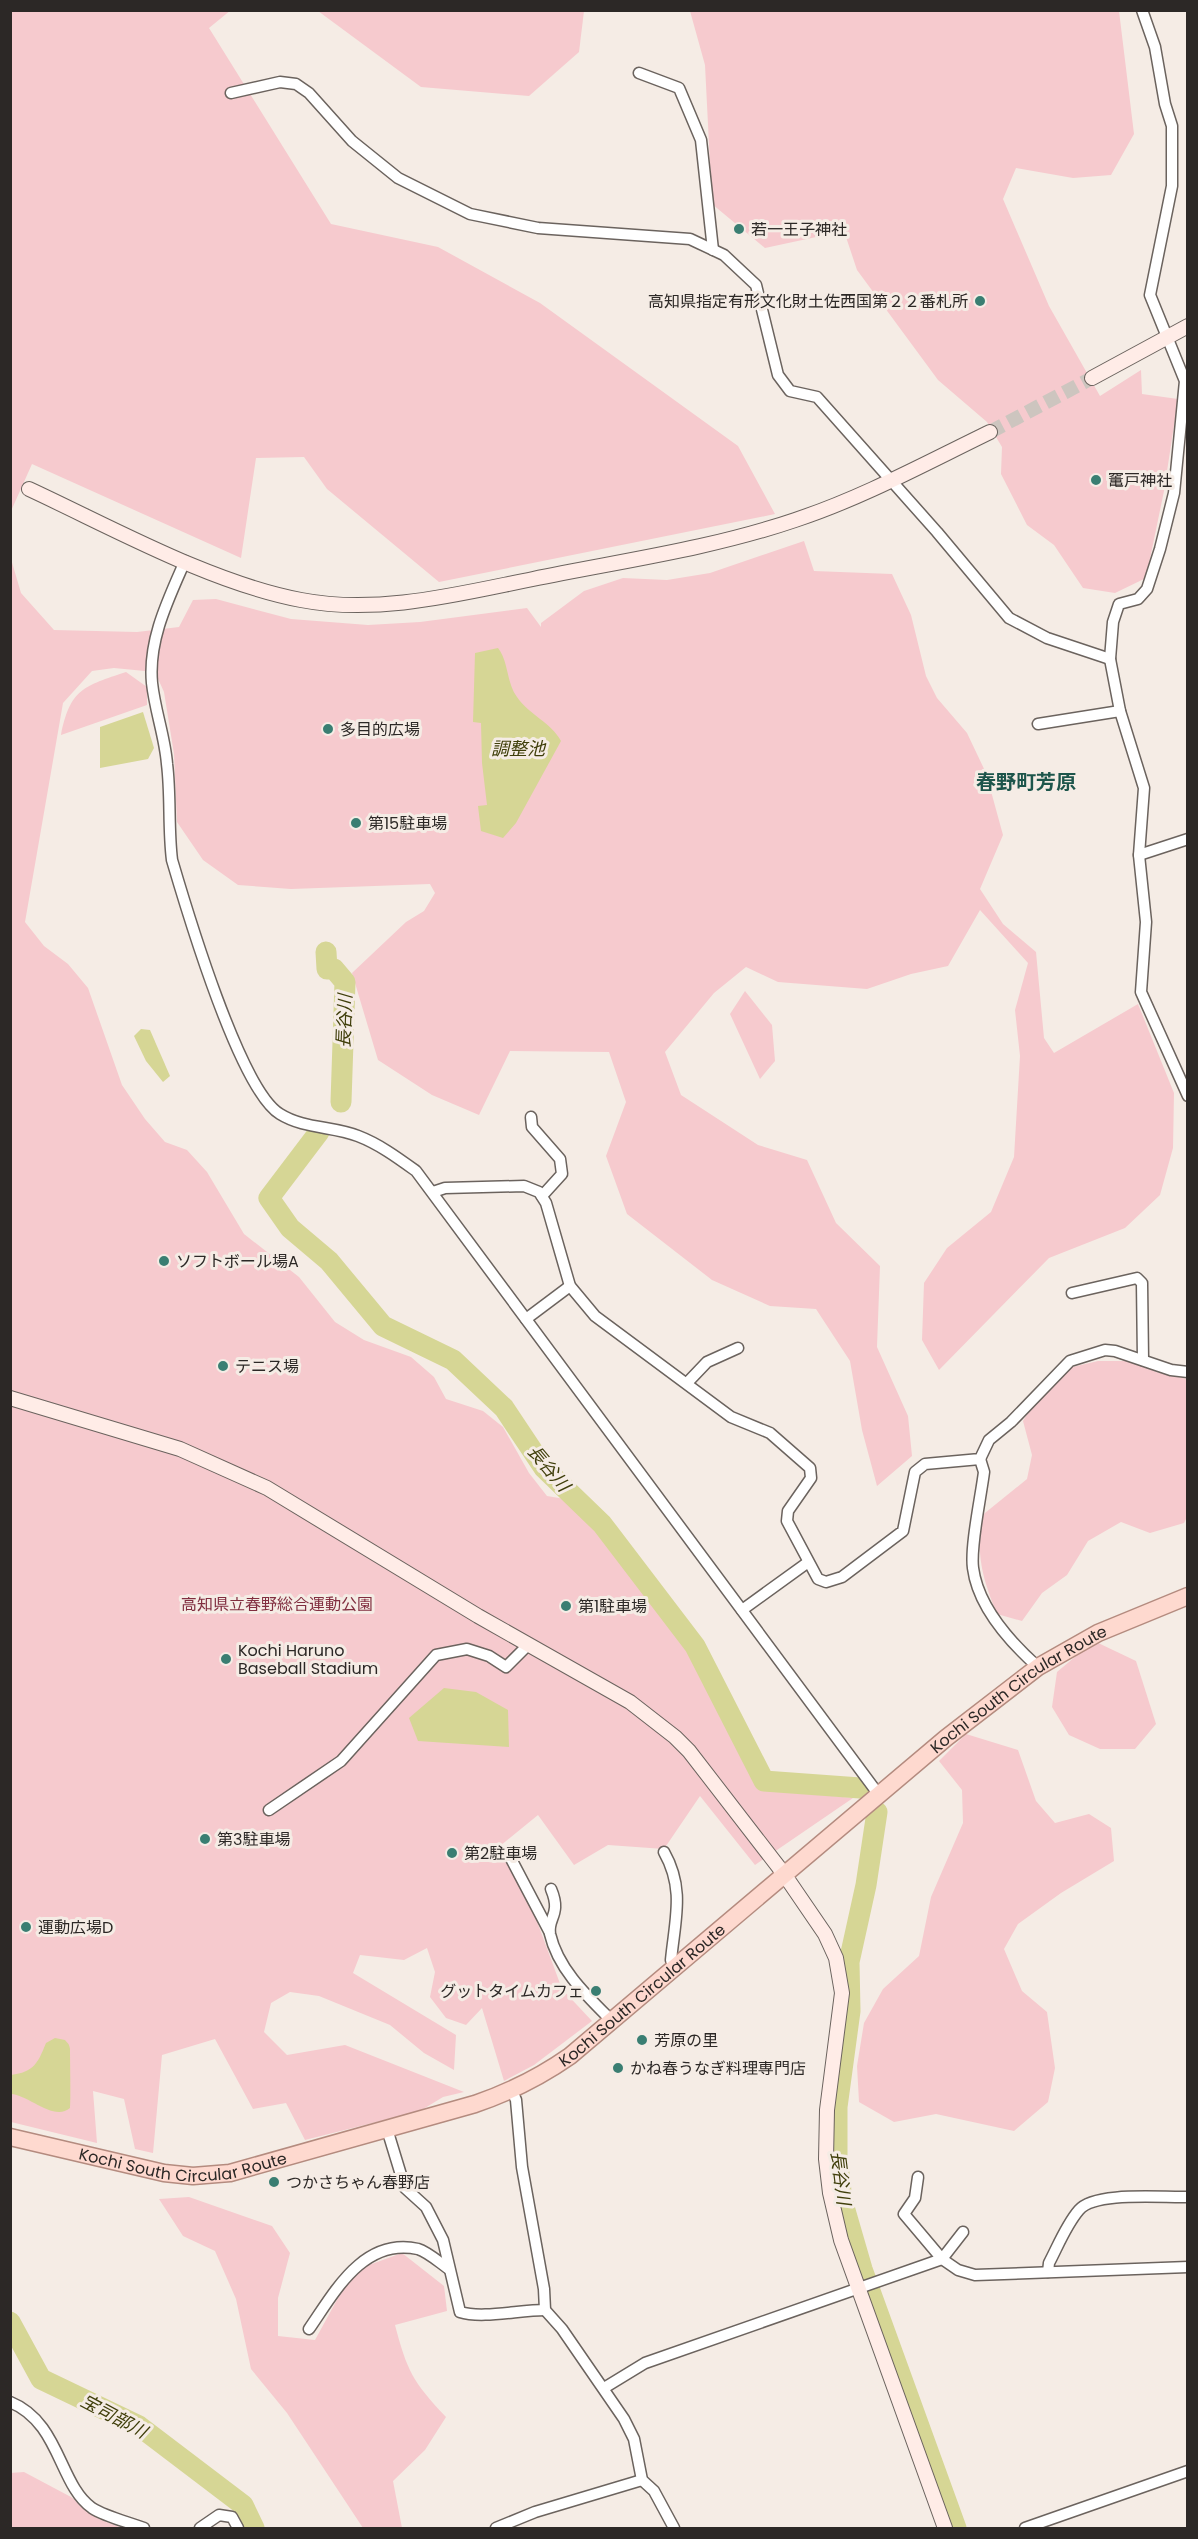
<svg xmlns="http://www.w3.org/2000/svg" width="1198" height="2539" font-family="Poppins,'Noto Sans JP',sans-serif">
  <style>
    .green { fill: #f6cace }
    .water { fill: #d6d695 }
    .lines { fill: none; stroke-linecap: round; stroke-linejoin: round }
    .river { stroke: #d6d695; stroke-width: 21 }
    .secondary-tunnel { stroke: #cdc5bf; stroke-width: 14; stroke-dasharray: 14 7; stroke-linecap: butt }
    .street-casing { stroke: #6b635e; stroke-width: 13 }
    .secondary-casing { stroke: #6b635e; stroke-width: 16 }
    .primary-casing { stroke: #b48b7f; stroke-width: 19 }
    .street { stroke: #fff; stroke-width: 10 }
    .secondary { stroke: #ffece7; stroke-width: 14 }
    .primary { stroke: #fed9cf; stroke-width: 16 }
    .poi-dot { fill: #3a7e72; stroke: #f5ece5; stroke-width: 2 }
    .labels { text-anchor: middle; dominant-baseline: central; stroke-width: 6; stroke-linejoin: round; paint-order: stroke }
    .poi-label { font-size: 16px; fill: #2c2826; stroke: #f5ece5; text-anchor: start }
    .park-label { font-size: 16px; fill: #812e3f; stroke: #f5ece5 }
    .street-label { font-size: 16px; fill: #2c2826; stroke: #f5ece5 }
    .water-label { font-size: 18px; font-style: italic; fill: #3f3e0a; stroke: #f5ece5 }
    .quarter-label { font-size: 20px; font-weight: bold; fill: #1d554b; stroke: #f5ece5 }
  </style>
  <rect width="100%" height="100%" fill="#f5ece5"/>
  <g class="green">
    <polygon points="231,10 209,28 331,224 438,247 540,303 738,446 775,514 439,582 327,489 304,457 256,458 241,558 32,464 11,511 11,11"/>
    <polygon points="318,11 584,11 579,52 529,96 421,87"/>
    <polygon points="690,11 1119,11 1134,134 1111,175 1073,178 1016,168 1003,199 1049,306 1100,396 1141,370 1142,394 1178,399 1164,491 1146,578 1115,593 1083,588 1054,545 1027,525 1001,474 1002,447 987,422 938,380 857,270 844,231 765,248 712,204 705,65"/>
    <polygon points="804,541 814,571 892,574 911,615 926,676 937,698 967,733 986,773 1003,835 980,889 1003,924 1036,952 1044,1038 1054,1053 1138,1004 1174,1093 1173,1148 1160,1195 1125,1228 1049,1258 939,1370 922,1340 924,1283 947,1248 991,1212 1014,1157 1020,1056 1015,1010 1028,963 980,910 948,966 911,974 867,989 778,982 746,967 714,993 665,1052 681,1095 758,1145 807,1160 836,1223 880,1266 877,1347 908,1416 912,1456 877,1486 862,1430 850,1361 816,1309 770,1306 712,1280 627,1214 606,1156 626,1102 609,1052 510,1051 479,1115 432,1095 378,1060 352,973 406,922 424,911 435,893 430,884 291,889 238,885 203,860 177,822 174,754 164,692 155,672 114,668 92,671 63,703 25,922 44,946 68,964 88,988 122,1085 145,1119 165,1142 187,1150 207,1172 244,1234 299,1277 335,1322 364,1340 411,1357 434,1377 446,1399 483,1411 503,1427 529,1473 547,1496 577,1501 690,1650 761,1789 853,1798 755,1865 700,1796 664,1849 608,1845 574,1865 538,1815 500,1846 528,1897 562,1989 592,2021 534,2065 504,2081 482,2008 466,2025 446,2018 430,1997 435,1972 427,1948 404,1960 360,1955 353,1973 456,2035 454,2070 424,2053 390,2025 319,1996 290,1992 271,2003 264,2032 287,2055 345,2045 464,2092 443,2097 420,2111 305,2140 286,2103 253,2109 215,2039 162,2055 153,2153 135,2149 124,2099 93,2091 97,2143 11,2122 11,559 21,593 54,630 137,632 179,627 193,600 216,599 291,619 368,625 420,622 527,608 541,627 541,623 584,591 623,578 667,580 710,573"/>
    <path d="M 126,672 L 147,687 L 147,705 L 61,735 C 70,689 84,686 126,672 Z"/>
    <polygon points="745,991 772,1025 775,1061 760,1079 730,1014"/>
    <path d="M 1098,1361 L 1135,1361 L 1156,1372 L 1187,1379 L 1188,1515 L 1184,1523 L 1150,1533 L 1121,1522 L 1088,1541 L 1067,1575 L 1042,1593 L 1022,1621 L 997,1614 C 981,1574 978,1559 980,1517 L 1027,1479 L 1032,1455 L 1023,1421 L 1038,1396 L 1064,1369 Z"/>
    <polygon points="1094,1641 1136,1661 1156,1724 1135,1749 1100,1749 1069,1735 1052,1707 1057,1672"/>
    <polygon points="966,1734 1018,1750 1036,1801 1055,1823 1089,1814 1111,1828 1114,1861 1061,1893 1018,1924 1004,1949 1022,1991 1047,2012 1055,2068 1048,2102 1014,2131 936,2114 894,2122 859,2102 857,2066 864,2023 883,1989 919,1956 931,1897 963,1823 962,1790 939,1761"/>
    <path d="M 189,2197 L 272,2226 L 290,2253 L 278,2298 L 278,2336 L 315,2340 L 338,2298 L 358,2269 L 402,2253 L 444,2286 L 447,2311 L 395,2325 C 407,2371 413,2382 446,2417 L 425,2450 L 393,2481 L 402,2528 L 363,2528 L 287,2413 L 251,2369 L 236,2299 L 215,2251 L 183,2236 L 159,2199 Z"/>
    <polygon points="24,2472 71,2497 99,2519 122,2528 11,2528 10,2473"/>
  </g>
  <g class="water">
    <path d="M 498,648 C 509,662 506,682 517,697 C 529,715 551,722 561,741 L 516,823 L 503,838 L 481,831 L 478,806 L 487,805 L 482,763 L 481,723 L 473,722 L 475,653 Z"/>
    <polygon points="143,712 154,748 148,759 100,768 100,727"/>
    <polygon points="141,1029 150,1030 170,1076 163,1082 146,1061 134,1036"/>
    <polygon points="444,1688 476,1692 508,1710 509,1747 418,1741 409,1718"/>
    <path d="M 55,2038 L 65,2040 C 68,2044 69,2043 70,2049 C 70,2056 71,2103 70,2108 C 54,2122 29,2095 11,2094 L 11,2075 C 34,2072 38,2063 46,2043 Z"/>
  </g>
  <g class="lines">
    <g class="river">
      <polyline points="326,952 327,969 334,969 345,982 341,1102"/>
      <polyline points="319,1132 269,1198 290,1228 329,1261 383,1326 453,1360 504,1408 544,1468 602,1524 695,1646 764,1781 860,1788"/>
      <polyline points="877,1812 866,1885 849,1962 850,2011 837,2107 837,2156 842,2200 862,2269 956,2528"/>
      <polyline points="10,2322 41,2379 139,2426 243,2505 254,2528"/>
    </g>
    <polyline class="secondary-tunnel" points="990,432 1092,378"/>
    <g class="street-casing">
      <g id="street">
        <polyline points="1142,10 1155,47 1165,104 1172,126 1172,186 1150,295 1185,381 1174,493 1160,549 1147,589 1138,599 1119,604 1113,622 1110,659 1120,711 1144,788 1139,855 1146,922 1141,992 1188,1096"/>
        <polyline points="639,73 679,88 701,140 713,250"/>
        <polyline points="231,93 280,82 296,84 309,93 352,141 398,178 470,214 538,228 690,239 724,255 756,285 778,375 790,391 817,397 937,532 1009,618 1047,638 1110,659"/>
        <path d="M 185,561 C 168,600 148,640 152,683 C 155,711 165,737 167,764 C 171,796 168,828 172,860 C 187,911 240,1090 280,1114 C 304,1129 333,1126 358,1136 C 379,1144 398,1158 416,1171 L 879,1795"/>
        <polyline points="1038,724 1120,711"/>
        <polyline points="1139,855 1188,839"/>
        <polyline points="531,1117 532,1127 560,1159 562,1174 542,1196"/>
        <polyline points="433,1192 445,1188 524,1186 539,1192 546,1203 570,1286 595,1316 731,1417 770,1433 810,1468 811,1478 788,1511 787,1521 818,1579 826,1582 842,1577 903,1531 915,1472 925,1464 980,1459 989,1440 1011,1422 1070,1361 1105,1350 1115,1351 1171,1370 1188,1372"/>
        <polyline points="1072,1293 1137,1278 1142,1283 1143,1360"/>
        <polyline points="526,1319 570,1286"/>
        <polyline points="687,1383 707,1362 738,1348"/>
        <path d="M 980,1459 L 984,1472 C 981,1496 970,1547 973,1568 C 978,1607 1010,1642 1038,1667"/>
        <polyline points="742,1610 807,1563"/>
        <polyline points="269,1810 341,1761 436,1655 467,1649 489,1656 506,1667 528,1645"/>
        <path d="M 664,1852 C 685,1889 675,1919 671,1960 L 674,1968"/>
        <polyline points="508,1853 549,1931"/>
        <path d="M 551,1889 C 562,1915 547,1918 550,1934 C 558,1969 587,1996 612,2021"/>
        <polyline points="512,2091 516,2100 522,2167 544,2289 545,2310 562,2329 624,2419 634,2439 642,2480 654,2491 674,2528"/>
        <path d="M 387,2129 L 405,2188 L 426,2207 L 443,2240 L 460,2312 C 482,2319 519,2310 545,2310"/>
        <polyline points="918,2177 915,2198 904,2214 942,2259 963,2232"/>
        <path d="M 1048,2272 L 1049,2263 C 1058,2246 1066,2225 1079,2210 C 1095,2191 1163,2198 1188,2197"/>
        <path d="M 309,2329 C 334,2293 363,2237 418,2249 C 428,2252 440,2263 449,2269"/>
        <polyline points="604,2388 645,2363 942,2259 958,2270 975,2275 1188,2267"/>
        <path d="M 10,2402 C 60,2422 59,2485 92,2508 C 106,2517 128,2522 144,2528"/>
        <polyline points="200,2528 219,2515 232,2517 238,2528"/>
        <polyline points="496,2528 535,2512 642,2480"/>
        <polyline points="1025,2528 1188,2471"/>
      </g>
    </g>
    <g class="secondary-casing">
      <g id="secondary">
        <polyline points="1092,378 1188,326"/>
        <path d="M 29,489 C 113,528 211,583 301,600 C 378,615 458,594 533,579 C 620,561 710,549 795,520 C 862,498 926,463 990,432"/>
        <polyline points="10,1398 180,1449 267,1488 478,1616 630,1702 675,1737 689,1751 784,1874 825,1934 836,1958 842,1993 827,2110 826,2159 830,2193 841,2240 945,2528"/>
      </g>
    </g>
    <g class="primary-casing">
      <g id="primary">
        <path id="s1" d="M 10,2137 L 164,2173 L 193,2176 L 230,2173 L 475,2104 C 510,2092 540,2077 570,2056 L 946,1738 L 1038,1667 L 1098,1633 L 1188,1596"/>
      </g>
    </g>
    <use href="#street" class="street"/>
    <use href="#secondary" class="secondary"/>
    <use href="#primary" class="primary"/>
  </g>
  <g class="poi-dot">
    <circle cx="739" cy="229" r="6"/>
    <circle cx="980" cy="301" r="6"/>
    <circle cx="1096" cy="480" r="6"/>
    <circle cx="328" cy="729" r="6"/>
    <circle cx="356" cy="823" r="6"/>
    <circle cx="164" cy="1261" r="6"/>
    <circle cx="223" cy="1366" r="6"/>
    <circle cx="566" cy="1606" r="6"/>
    <circle cx="226" cy="1659" r="6"/>
    <circle cx="205" cy="1839" r="6"/>
    <circle cx="452" cy="1853" r="6"/>
    <circle cx="26" cy="1927" r="6"/>
    <circle cx="596" cy="1991" r="6"/>
    <circle cx="642" cy="2040" r="6"/>
    <circle cx="618" cy="2068" r="6"/>
    <circle cx="274" cy="2182" r="6"/>
  </g>
  <g class="labels">
    <g class="poi-label">
      <text x="751" y="229">若一王子神社</text>
      <text x="968" y="301" text-anchor="end">高知県指定有形文化財土佐西国第２２番札所</text>
      <text x="1108" y="480">竃戸神社</text>
      <text x="340" y="729">多目的広場</text>
      <text x="368" y="823">第15駐車場</text>
      <text x="176" y="1261">ソフトボール場A</text>
      <text x="235" y="1366">テニス場</text>
      <text x="578" y="1606">第1駐車場</text>
      <text x="238" y="1650">Kochi Haruno<tspan x="238" dy="18">Baseball Stadium</tspan></text>
      <text x="217" y="1839">第3駐車場</text>
      <text x="464" y="1853">第2駐車場</text>
      <text x="38" y="1927">運動広場D</text>
      <text x="584" y="1991" text-anchor="end">グットタイムカフェ</text>
      <text x="654" y="2040">芳原の里</text>
      <text x="630" y="2068">かね春うなぎ料理専門店</text>
      <text x="286" y="2182">つかさちゃん春野店</text>
    </g>
    <g class="park-label">
      <text x="277" y="1604">高知県立春野総合運動公園</text>
    </g>
    <g class="street-label">
      <text stroke="none"><textPath href="#s1" startOffset="1166">Kochi South Circular Route</textPath></text>
      <text stroke="none"><textPath href="#s1" startOffset="680">Kochi South Circular Route</textPath></text>
      <text stroke="none"><textPath href="#s1" startOffset="177">Kochi South Circular Route</textPath></text>
    </g>
    <g class="water-label">
      <text x="518" y="748">調整池</text>
      <text transform="translate(344 1021) rotate(-88)">長谷川</text>
      <text transform="translate(549 1468) rotate(50)">長谷川</text>
      <text transform="translate(841 2178) rotate(83)">長谷川</text>
      <text transform="translate(114 2416) rotate(28)">宝司部川</text>
    </g>
    <g class="quarter-label">
      <text x="1026" y="782">春野町芳原</text>
    </g>
  </g>
  <rect width="1198" height="2539" fill="none" stroke="#2c2826" stroke-width="24"/>
</svg>
